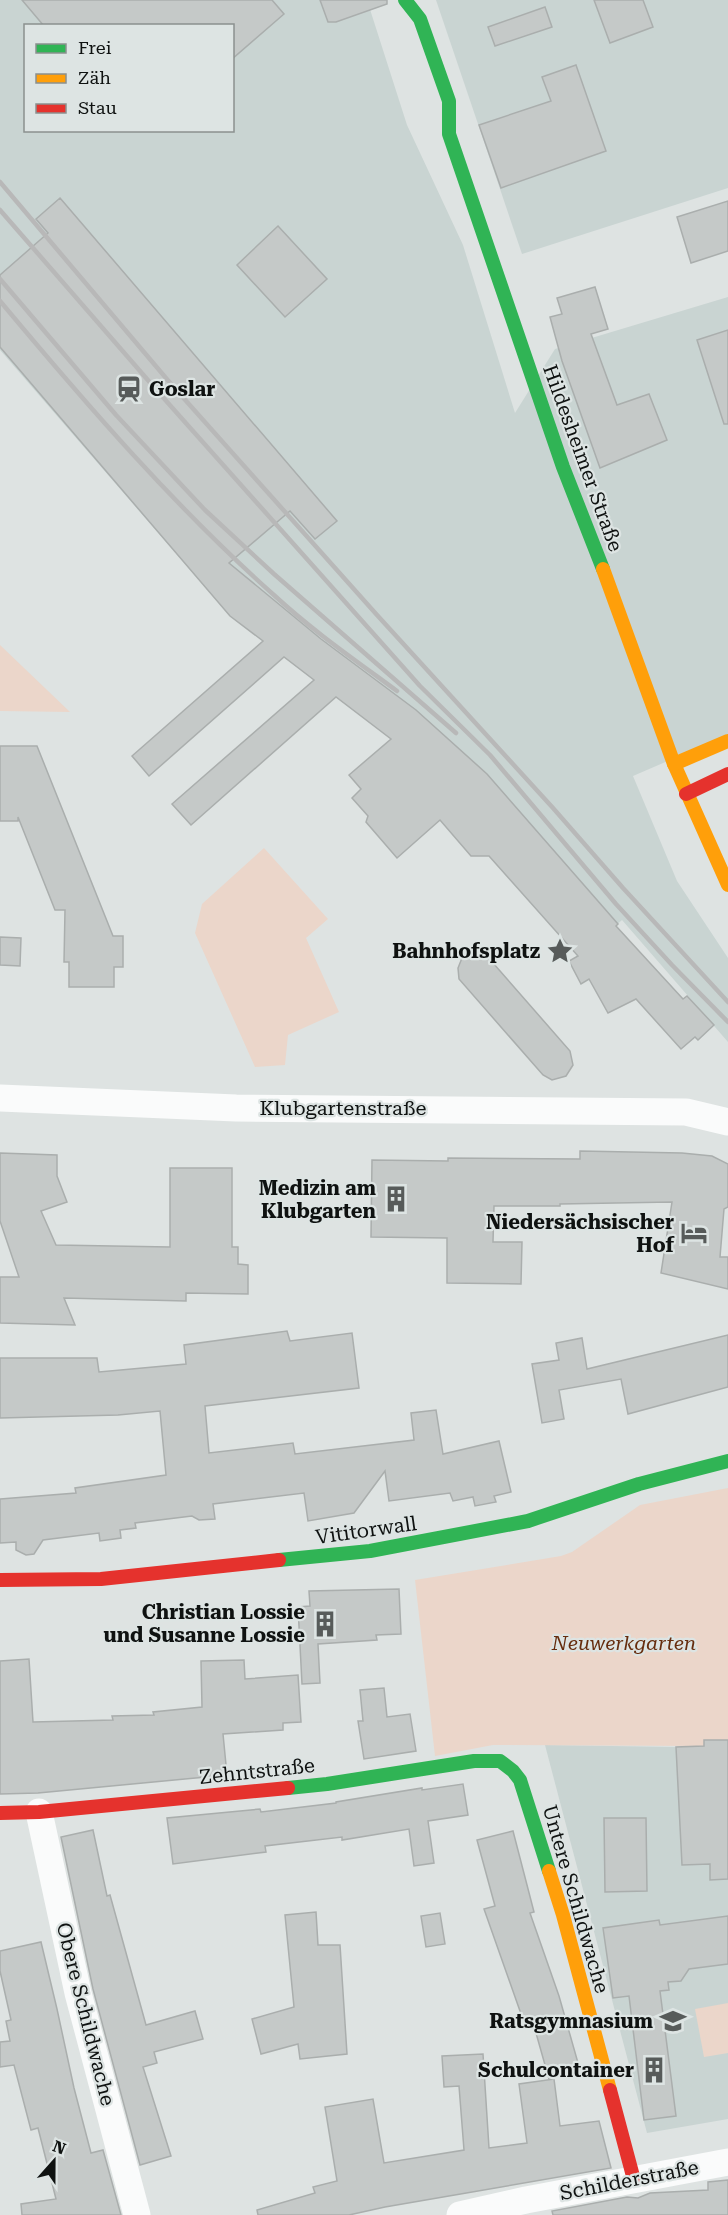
<svg xmlns="http://www.w3.org/2000/svg" width="728" height="2215" font-family="'Roboto Serif',serif">
  <style>
    .built { fill: #c9d4d2; fill-rule: evenodd }
    .green { fill: #ebd6ca }
    .building { fill: #c5c9c8; stroke: #aaaead; stroke-width: 1.5 }
    .lines { fill: none; stroke-linecap: round; stroke-linejoin: round }
    .street { stroke: #fafbfb; stroke-width: 27 }
    .fast { stroke: #30b455; stroke-width: 14 }
    .slow { stroke: #ff9f0a; stroke-width: 14 }
    .jam { stroke: #e5322d; stroke-width: 14 }
    .rail { stroke: #b8b8b8; stroke-width: 4.5 }
    .labels { text-anchor: middle; dominant-baseline: central; stroke-width: 4.5; stroke-linejoin: round; paint-order: stroke }
    .poi-label { font-size: 20px; font-weight: bold; fill: #0f1211; stroke: #dde4e3; text-anchor: end }
    .street-label { font-size: 20px; fill: #0f1211; stroke: #dde4e3 }
    .park-label { font-size: 20px; font-style: italic; fill: #662d0e; stroke: #dde4e3 }
  </style>
  <rect width="100%" height="100%" fill="#dee3e2"/>
  <g class="built">
    <path d="M 0,0 L 367,0 L 407,125 L 463,245 L 515,413 L 555,349 L 728,297 L 728,735 L 633,776 L 677,881 L 728,958 L 728,1042 L 622,920 L 579,958 L 391,739 L 230,616 L 0,350 ZM 26,26 L 232,26 L 232,130 L 26,130 Z"/>
    <polygon points="436,0 728,0 728,188 522,254"/>
    <polygon points="704,1740 728,1740 728,2119 647,2133 545,1745 676,1747"/>
  </g>
  <g class="green">
    <polygon points="0,645 70,712 0,711"/>
    <polygon points="264,848 328,919 306,938 339,1012 288,1035 285,1065 255,1067 195,933 202,904"/>
    <polygon points="728,1488 728,1740 705,1740 704,1746 493,1745 435,1756 415,1580 561,1556 572,1552 640,1505"/>
    <polygon points="728,2003 728,2053 704,2057 695,2009"/>
  </g>
  <g class="building">
    <polygon points="22,0 272,0 284,14 232,59 232,26 44,26"/>
    <polygon points="320,0 387,0 387,4 336,22 328,22"/>
    <polygon points="594,0 643,0 653,27 610,43"/>
    <polygon points="545,7 552,27 495,46 488,27"/>
    <polygon points="576,65 606,151 501,188 479,125 551,101 542,77"/>
    <polygon points="60,198 337,521 315,539 290,511 229,563 321,639 416,710 487,774 618,924 616,926 683,999 687,996 714,1025 698,1040 695,1037 681,1049 636,999 608,1013 589,979 581,984 569,961 578,956 489,856 471,856 440,820 397,858 366,822 368,816 352,798 361,789 349,775 391,739 336,697 191,825 172,804 314,680 284,657 149,776 132,756 263,641 230,616 0,347 0,275 48,233 36,219"/>
    <polygon points="728,201 728,251 691,263 677,217"/>
    <polygon points="278,226 327,279 285,317 237,265"/>
    <polygon points="595,287 608,329 591,334 617,405 649,394 667,440 600,468 562,361 550,317 562,314 557,298"/>
    <polygon points="728,330 728,424 724,424 697,340"/>
    <polygon points="0,746 37,746 113,936 123,936 123,967 114,967 114,987 69,987 69,962 64,962 65,910 55,910 18,817 18,821 0,821"/>
    <polygon points="0,937 21,938 20,966 0,965"/>
    <polygon points="475,951 486,955 570,1051 573,1065 566,1076 552,1080 543,1075 459,979 458,968 462,958"/>
    <polygon points="580,1151 682,1153 712,1156 728,1164 728,1207 724,1209 720,1257 728,1257 728,1289 661,1273 672,1202 560,1204 560,1206 494,1206 493,1242 522,1242 521,1284 447,1283 447,1238 371,1237 372,1160 448,1161 448,1158 580,1159"/>
    <polygon points="0,1153 57,1155 57,1176 67,1202 41,1211 56,1245 170,1247 170,1168 232,1168 232,1247 238,1247 238,1264 248,1265 248,1294 186,1293 186,1301 64,1298 75,1325 0,1323 0,1277 19,1277 0,1221"/>
    <polygon points="287,1331 290,1341 352,1333 359,1388 205,1406 209,1453 293,1443 295,1454 414,1440 411,1413 436,1410 443,1454 499,1441 511,1492 494,1496 496,1502 475,1506 473,1497 453,1501 450,1493 389,1501 385,1471 354,1513 308,1521 304,1493 213,1504 215,1519 199,1520 192,1516 135,1523 136,1528 120,1530 121,1538 100,1541 99,1533 43,1540 34,1554 26,1555 16,1550 16,1542 0,1543 0,1499 76,1493 75,1488 166,1475 160,1411 118,1415 0,1418 0,1358 97,1358 99,1372 186,1364 184,1345"/>
    <polygon points="728,1335 728,1387 628,1414 621,1379 559,1390 564,1419 542,1423 532,1364 559,1360 556,1343 582,1338 587,1369"/>
    <polygon points="399,1589 401,1634 376,1635 377,1640 318,1644 320,1683 302,1684 298,1607 310,1606 309,1591"/>
    <polygon points="29,1659 33,1722 113,1720 112,1716 154,1715 153,1712 202,1707 201,1661 244,1660 245,1679 298,1675 301,1722 283,1723 283,1730 223,1734 227,1775 38,1793 0,1794 0,1661"/>
    <polygon points="384,1688 387,1717 410,1714 416,1751 364,1759 358,1721 363,1721 360,1690"/>
    <polygon points="704,1740 728,1740 728,1879 710,1880 710,1864 682,1865 676,1747 704,1746"/>
    <polygon points="463,1784 468,1815 428,1821 434,1863 414,1866 409,1829 342,1840 342,1837 265,1846 266,1852 173,1864 167,1818 260,1809 261,1812 336,1803 336,1802 422,1788 422,1790"/>
    <polygon points="604,1818 646,1818 647,1891 605,1892"/>
    <polygon points="93,1830 107,1896 110,1895 146,2025 195,2011 203,2039 154,2052 157,2063 143,2067 171,2156 140,2165 93,1989 61,1837"/>
    <polygon points="513,1831 534,1912 530,1913 559,1996 580,2070 549,2079 534,2026 526,2028 484,1909 495,1906 477,1840"/>
    <polygon points="316,1912 318,1945 340,1945 347,2054 300,2059 298,2044 261,2054 252,2019 294,2007 285,1915"/>
    <polygon points="440,1913 445,1944 426,1947 421,1916"/>
    <polygon points="728,1916 728,1964 689,1969 681,1981 668,1982 669,1990 660,1991 676,2116 644,2120 629,1996 613,1998 603,1928 659,1920 660,1925"/>
    <polygon points="41,1942 57,2009 74,2088 91,2153 103,2150 121,2215 22,2215 21,2204 56,2199 38,2128 31,2130 14,2065 0,2067 0,2042 10,2041 6,2021 11,2020 0,1971 0,1951"/>
    <polygon points="483,2054 489,2148 527,2143 519,2084 554,2079 560,2126 599,2121 611,2168 385,2207 349,2215 258,2215 257,2210 315,2193 313,2187 337,2181 325,2107 373,2099 384,2163 464,2150 459,2086 444,2087 442,2056"/>
    <polygon points="728,2180 728,2215 553,2215 552,2211 627,2197 638,2198 650,2193 708,2190 708,2182"/>
  </g>
  <g class="lines">
    <g class="street">
      <polyline points="0,1098 236,1108 686,1112 728,1122"/>
      <polyline points="39,1812 78,1993 137,2215"/>
      <polyline points="460,2215 526,2200 728,2162"/>
    </g>
    <g class="fast">
      <polyline points="405,0 420,19 449,101 449,134 563,467 603,569"/>
      <polyline points="279,1560 370,1551 528,1521 639,1484 728,1461"/>
      <polyline points="288,1788 327,1784 474,1761 500,1761 513,1771 520,1780 549,1871"/>
    </g>
    <g class="slow">
      <polyline points="603,569 674,764 728,885"/>
      <polyline points="674,764 728,741"/>
      <polyline points="549,1871 563,1915 610,2090"/>
    </g>
    <g class="jam">
      <polyline points="686,794 728,774"/>
      <polyline points="0,1580 101,1579 279,1560"/>
      <polyline points="0,1813 39,1812 288,1788"/>
      <polyline points="610,2090 634,2180"/>
    </g>
    <g class="rail">
      <polyline points="0,182 171,384 377,615 553,808 623,888 728,1002"/>
      <polyline points="0,210 160,394 420,686 490,755 616,904 672,965 728,1022"/>
      <polyline points="0,279 116,415 205,510 274,574 456,733"/>
      <path d="M 0,301 C 86,404 175,507 275,596 C 313,631 355,660 397,691"/>
    </g>
  </g>
  <defs>
    <g id="station-bare" transform="scale(2.07)"><path d="M-3-6H3Q5-6 5-4V2Q5 4 3 4L4.5 6H3L1.5 4h-3L-3 6H-4.5L-3 4Q-5 4-5 2V-4Q-5-6-3-6ZM-3.5-4v3h7v-3ZM-3.5 1v1.5H-2V1ZM2 1v1.5H3.5V1Z" fill="#575b5a" stroke="#dde4e3" stroke-width="2.5" paint-order="stroke"/></g>
    <g id="sight-bare" transform="scale(2.07)"><path d="M0-6L1.8-2.2L6-1.7L2.9 1.2L3.7 5.4L0 3.3L-3.7 5.4L-2.9 1.2L-6-1.7L-1.8-2.2Z" fill="#575b5a" stroke="#dde4e3" stroke-width="2.5" paint-order="stroke"/></g>
    <g id="building-bare" transform="scale(2.07)"><path d="M-4-6H4V6H1V3H-1V6H-4ZM-2.5-4.3h1.7v1.8h-1.7ZM.8-4.3h1.7v1.8H.8ZM-2.5-1h1.7V.8h-1.7ZM.8-1h1.7V.8H.8Z" fill="#575b5a" stroke="#dde4e3" stroke-width="2.5" paint-order="stroke"/></g>
    <g id="hotel-bare" transform="scale(2.07)"><path d="M-6-4.5h1.5V1H6V5H4.5V3h-9V5H-6ZM-4 0a1.8 1.8 0 1 1 3.6 0ZM.5 0V-2.5h3Q6-2.5 6 0Z" fill="#575b5a" stroke="#dde4e3" stroke-width="2.5" paint-order="stroke"/></g>
    <g id="school-bare" transform="scale(2.07)"><path d="M0-5L7-2L0 1L-7-2ZM-4 1L0 2.5L4 1V4Q0 6-4 4Z" fill="#575b5a" stroke="#dde4e3" stroke-width="2.5" paint-order="stroke"/></g>
  </defs>
  <g fill-rule="evenodd">
    <use href="#station-bare" x="129" y="389"/>
    <use href="#sight-bare" x="560" y="951"/>
    <use href="#building-bare" x="396" y="1199"/>
    <use href="#hotel-bare" x="694" y="1233"/>
    <use href="#building-bare" x="325" y="1624"/>
    <use href="#school-bare" x="673" y="2021"/>
    <use href="#building-bare" x="654" y="2070"/>
  </g>
  <g class="labels">
    <g class="poi-label">
      <text x="149" y="389" text-anchor="start">Goslar</text>
      <text x="540" y="951">Bahnhofsplatz</text>
      <text x="376" y="1188">Medizin am<tspan x="376" dy="23">Klubgarten</tspan></text>
      <text x="674" y="1222">Niedersächsischer<tspan x="674" dy="23">Hof</tspan></text>
      <text x="305" y="1612">Christian Lossie<tspan x="305" dy="23">und Susanne Lossie</tspan></text>
      <text x="653" y="2021">Ratsgymnasium</text>
      <text x="634" y="2070">Schulcontainer</text>
    </g>
    <g class="street-label">
      <text transform="translate(583 458) rotate(70)">Hildesheimer Straße</text>
      <text x="343" y="1108">Klubgartenstraße</text>
      <text transform="translate(366 1530) rotate(-8)">Vititorwall</text>
      <text transform="translate(257 1771) rotate(-6)">Zehntstraße</text>
      <text transform="translate(576 1899) rotate(74)">Untere Schildwache</text>
      <text transform="translate(86 2014) rotate(76)">Obere Schildwache</text>
      <text transform="translate(629 2180) rotate(-11)">Schilderstraße</text>
    </g>
    <g class="park-label">
      <text x="624" y="1643">Neuwerkgarten</text>
    </g>
  </g>
  <rect x="24" y="24" width="210" height="108" fill="#dde4e3" stroke="#8b908f" stroke-width="1.5"/>
  <rect x="36" y="44" width="30" height="9" fill="#30b455" stroke="#8b908f" stroke-width="1.5"/>
  <text x="78" y="54" font-size="18" fill="#0f1211">Frei</text>
  <rect x="36" y="74" width="30" height="9" fill="#ff9f0a" stroke="#8b908f" stroke-width="1.5"/>
  <text x="78" y="84" font-size="18" fill="#0f1211">Zäh</text>
  <rect x="36" y="104" width="30" height="9" fill="#e5322d" stroke="#8b908f" stroke-width="1.5"/>
  <text x="78" y="114" font-size="18" fill="#0f1211">Stau</text>
  <g transform="translate(54 2161) rotate(21)" stroke="#dde4e3" stroke-width="4.5" paint-order="stroke">
  <path d="M0-4.5L10 22L0 15L-10 22Z" fill="#0f1211"/>
  <text y="-9" font-size="16" font-weight="bold" text-anchor="middle" fill="#0f1211">N</text>
  </g>
</svg>
